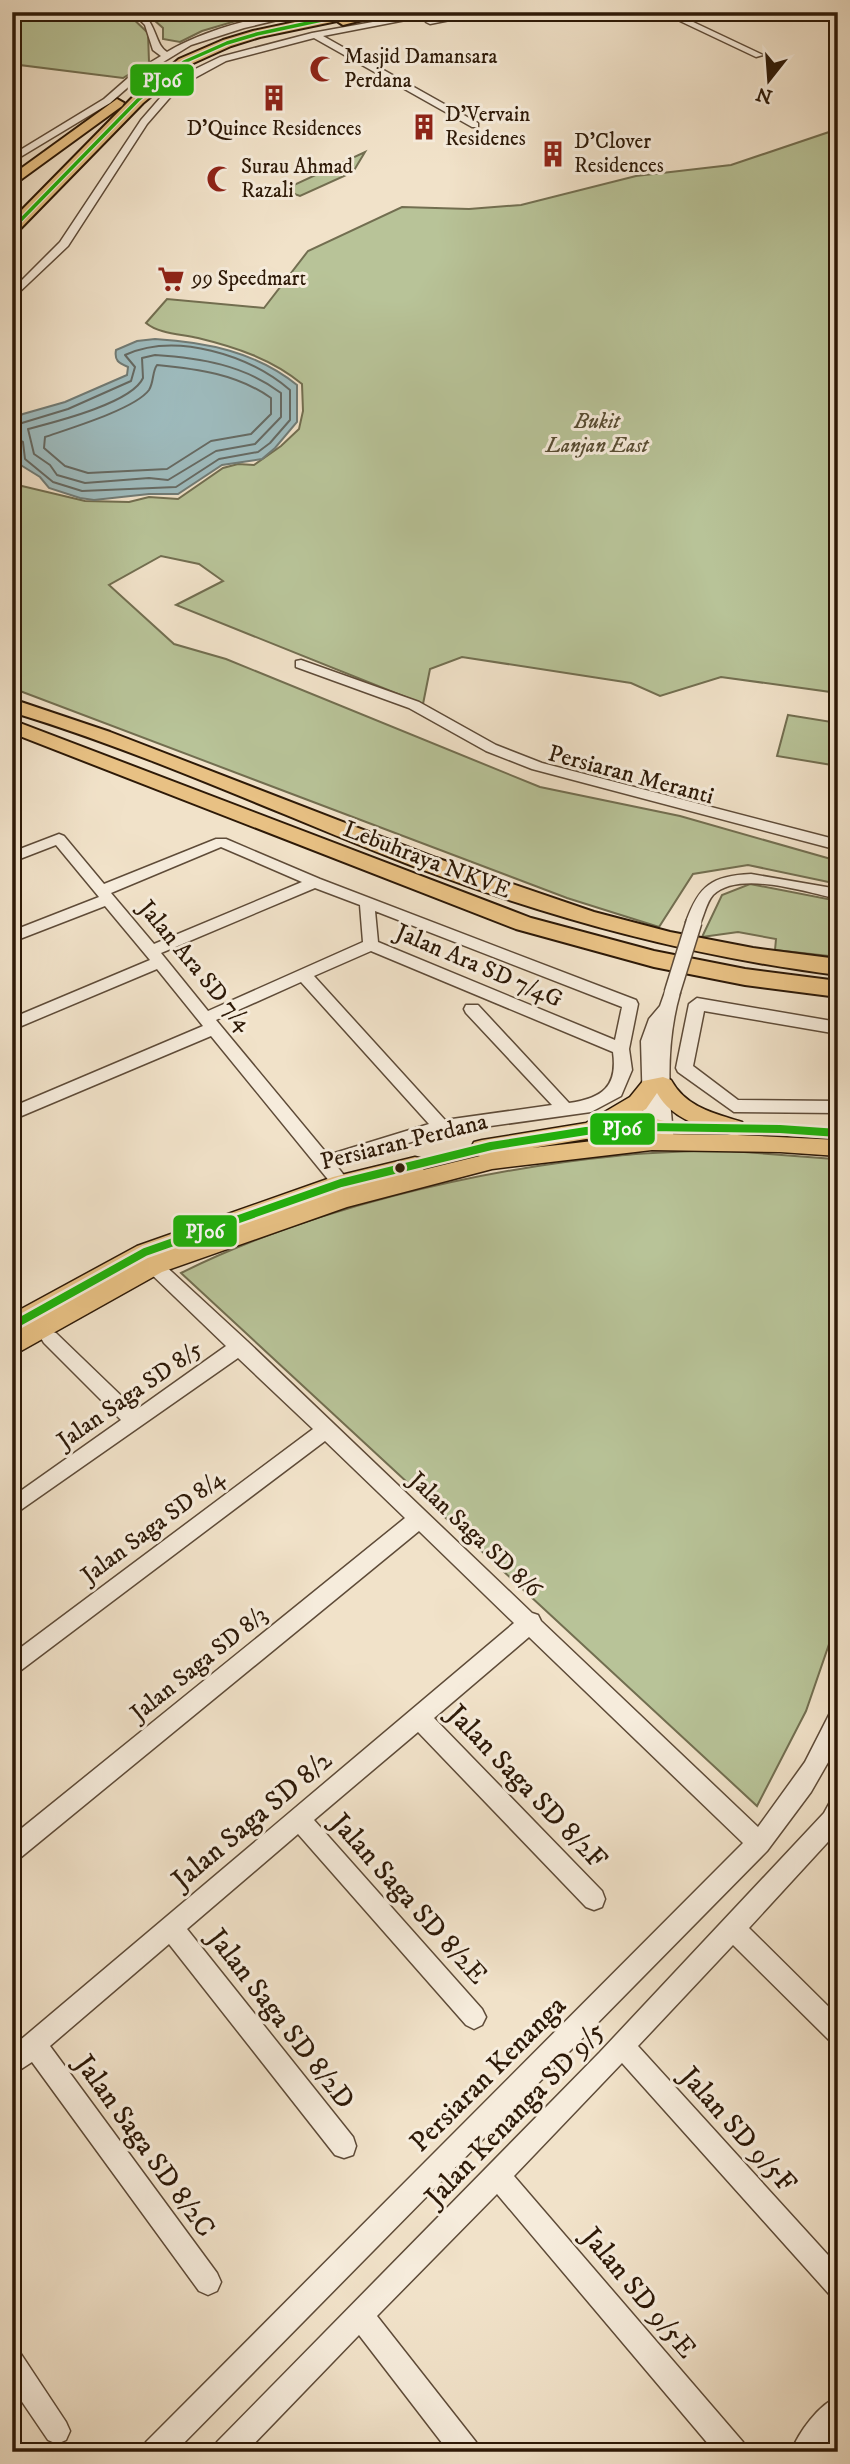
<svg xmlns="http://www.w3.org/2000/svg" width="850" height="2464" font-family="'IM FELL DW Pica',serif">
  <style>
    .green { fill: #b8c398; stroke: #726e50; stroke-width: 2 }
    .water { fill: #9ebcbf; stroke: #717b75; stroke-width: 2 }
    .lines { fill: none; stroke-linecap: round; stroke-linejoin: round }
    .shore { stroke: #666a63; stroke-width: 2 }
    .minor-casing { stroke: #5e4b38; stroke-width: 3 }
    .major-casing { stroke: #2d1907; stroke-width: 3 }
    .highway-casing { stroke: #2d1907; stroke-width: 4 }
    .minor { fill: #f6ecdc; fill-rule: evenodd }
    .major { fill: #e8c184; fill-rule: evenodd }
    .highway { fill: #e8c184; fill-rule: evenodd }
    .minor-bridge-casing { stroke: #5e4b38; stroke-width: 18; stroke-linecap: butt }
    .minor-bridge { stroke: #f6ecdc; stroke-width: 15 }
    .bus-1-far1-casing { stroke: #f6ecdc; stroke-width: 6 }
    .bus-1-casing { stroke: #f6ecdc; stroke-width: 13 }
    .bus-1-far1 { stroke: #1fb20c; stroke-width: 3.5 }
    .bus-1 { stroke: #1fb20c; stroke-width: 8 }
    .bus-dot { fill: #2d1907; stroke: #f6ecdc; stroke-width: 2.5 }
    .labels { text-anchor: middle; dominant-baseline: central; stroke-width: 6; stroke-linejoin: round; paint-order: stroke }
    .far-poi-label { font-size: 21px; fill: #2d1907; stroke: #f6ecdc; text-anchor: start }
    .far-park-label { font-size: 21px; font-style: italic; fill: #574c32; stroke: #f6ecdc }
    .street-label { font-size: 24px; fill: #2d1907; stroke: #f6ecdc }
    .near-street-label { font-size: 28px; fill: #2d1907; stroke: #f6ecdc }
    .line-badge { stroke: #f6ecdc; stroke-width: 2.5 }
    .badge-label { font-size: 19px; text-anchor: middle; font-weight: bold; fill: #fff }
  </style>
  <rect width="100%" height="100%" fill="#f1e2c9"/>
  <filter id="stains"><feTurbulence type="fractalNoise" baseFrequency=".00286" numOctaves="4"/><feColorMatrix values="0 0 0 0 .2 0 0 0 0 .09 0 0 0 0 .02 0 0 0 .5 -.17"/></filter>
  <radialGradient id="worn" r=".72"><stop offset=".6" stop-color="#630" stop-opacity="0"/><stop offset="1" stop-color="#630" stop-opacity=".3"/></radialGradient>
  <g class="green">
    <polygon points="12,12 126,12 148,33 149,62 123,78 12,64"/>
    <polygon points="145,12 218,18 224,12 266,12 202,31 180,42 163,39 163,28"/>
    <path d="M 838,129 L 838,693 L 721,677 L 660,696 L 631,683 L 462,657 L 430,669 L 423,704 L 176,605 L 223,581 L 199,564 L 161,556 L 109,585 L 174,644 L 226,659 L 540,787 L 680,816 L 838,861 L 838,884 L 748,865 L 693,874 L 659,927 L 567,898 L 12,688 L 12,487 L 22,486 L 85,501 L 129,502 L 149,497 L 178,499 L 223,468 L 238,464 L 254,465 L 281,446 L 299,429 L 303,411 L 302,384 C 272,359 235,347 198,338 C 181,334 159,334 146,323 L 167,299 L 264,308 L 308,251 L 402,207 L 469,209 L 521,205 L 636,176 L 731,165 Z"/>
    <polygon points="365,152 353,172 300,196 283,190"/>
    <polygon points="788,715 838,723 838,766 777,756"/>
    <polygon points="750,884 838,901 838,957 775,950 776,939 738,932 702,937 722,895"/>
    <path d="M 717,1150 L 834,1159 L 838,1162 L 838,1618 L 806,1711 L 757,1806 L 181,1273 C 307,1210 475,1170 616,1156 C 649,1152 683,1152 717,1150 Z"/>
  </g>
  <path class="water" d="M 155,339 C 206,342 256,352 297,385 L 297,422 L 275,448 L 262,459 L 222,465 L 178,494 L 149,494 L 94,500 L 80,498 L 49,488 L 40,477 L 19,464 L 18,446 L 12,441 L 15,419 L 23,414 L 65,402 L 127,375 L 128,367 C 119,363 114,361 116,350 L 137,341 Z"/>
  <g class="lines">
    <g class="shore">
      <path d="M 155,355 C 201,358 244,365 281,393 L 281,417 L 255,444 L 216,451 L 168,480 L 149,478 L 85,483 L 57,475 L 50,465 L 34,454 L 28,429 C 55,422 132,403 143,378 L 142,358 Z"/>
      <path d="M 157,365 C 198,369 237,374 271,398 L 271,414 L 251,434 L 211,441 L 167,469 L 88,473 L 65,466 L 44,448 L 45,437 C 68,429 135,409 149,390 C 154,382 152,372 157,365 Z"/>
      <path d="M 12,426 L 68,409 L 131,381 L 135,367 L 125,355 C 176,332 249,355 290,390 L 290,420 L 270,443 L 258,452 L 219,459 L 176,487 L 82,491 L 53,482 L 25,459 L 23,442 L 12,437"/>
    </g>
    <g class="minor-casing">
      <g id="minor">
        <path d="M 132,12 L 141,12 C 157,25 155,45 167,52 C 204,30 267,12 311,12 L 244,28 L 191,45 L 142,75 L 110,103 L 12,162 L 12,155 L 104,99 L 136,71 L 161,56 L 153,50 L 145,25 Z"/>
        <polygon points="428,12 447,12 323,36 478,123 478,127 472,127 314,38 226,61 180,86 147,124 68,246 12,299 12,290 60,242 141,120 174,82 187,73 220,57 312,33"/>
        <polygon points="471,12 490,12 430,24 426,22"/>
        <polygon points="661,12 672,12 763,55 756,57"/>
        <polygon points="301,660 419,702 496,745 542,763 838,840 838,850 532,769 486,751 409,708 296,667 296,661"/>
        <path d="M 59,834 L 64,836 L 104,884 L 216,839 L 226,839 L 320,879 L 636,1000 L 638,1004 L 629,1049 L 632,1070 L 621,1096 L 591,1112 L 441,1133 L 336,1165 L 350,1183 L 347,1188 L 335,1188 L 211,1036 L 12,1120 L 12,1107 L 203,1026 L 157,969 L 12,1030 L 12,1018 L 150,960 L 105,906 L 12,942 L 12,931 L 99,897 L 56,845 L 12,862 L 12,852 ZM 221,847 L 302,882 L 154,944 L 111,893 ZM 315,888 L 360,905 L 363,942 L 208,1011 L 161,953 ZM 375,911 L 622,1007 L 615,1040 L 378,942 ZM 371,951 L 613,1052 C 618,1087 602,1098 569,1103 L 478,1005 L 466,1005 L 464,1009 L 466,1013 L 552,1105 L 445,1120 L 314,976 ZM 301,982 L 429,1124 L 328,1155 L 216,1020 Z"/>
        <path d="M 751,874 L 838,889 L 838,899 C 806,892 739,870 713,895 C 706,903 704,916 699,926 L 689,926 L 686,922 C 699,885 712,876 751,874 Z"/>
        <path d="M 672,988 L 680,993 C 666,1042 668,1092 674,1142 L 666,1148 L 659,1144 L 652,1147 L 644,1141 L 641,1041 L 649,1019 L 660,1006 L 666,989 Z"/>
        <polygon points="697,998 838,1022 838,1034 704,1011 693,1066 738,1100 838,1101 838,1113 734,1112 678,1072 676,1068 689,1004"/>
        <polygon points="154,1259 160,1261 247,1341 532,1613 538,1615 541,1621 758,1827 805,1762 830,1713 838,1710 838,1745 811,1792 767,1851 175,2452 143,2452 146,2442 743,1843 529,1637 434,1718 602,1891 605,1899 602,1907 594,1910 586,1907 418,1732 314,1820 482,2009 486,2017 482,2025 474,2029 466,2025 298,1834 187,1929 353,2137 356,2146 353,2155 344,2158 335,2155 169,1944 50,2046 217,2273 221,2282 217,2291 208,2295 199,2291 32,2062 12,2075 12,2047 514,1623 419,1531 20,1858 12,1861 12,1836 405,1518 325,1441 12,1677 12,1654 313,1429 238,1358 12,1516 12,1497 121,1420 44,1343 41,1338 44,1333 50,1331 56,1333 136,1410 226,1346 148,1271 145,1266 148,1261"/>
        <polygon points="838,1799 838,1831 749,1928 838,2016 838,2045 830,2041 733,1945 638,2046 838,2266 838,2298 829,2294 622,2063 514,2176 743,2442 746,2452 715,2452 497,2194 377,2316 476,2442 479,2452 449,2452 359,2335 246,2452 214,2452 217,2442 600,2052 824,1813 830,1802"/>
        <polygon points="12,2350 21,2354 66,2422 70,2431 66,2440 57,2444 48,2440 12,2387"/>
        <path d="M 838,2397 L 838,2431 L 821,2452 L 791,2452 C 798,2433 819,2404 838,2397 Z"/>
      </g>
    </g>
    <g class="major-casing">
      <path id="major" d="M 663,1077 L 671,1080 C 686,1107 713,1113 742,1122 L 745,1128 L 742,1134 L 737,1135 L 838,1140 L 838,1156 L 780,1152 L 652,1150 L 492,1169 L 347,1207 L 162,1272 L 12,1356 L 12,1314 L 137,1246 L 333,1177 L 415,1157 L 423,1159 L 426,1165 L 423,1170 L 480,1156 L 474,1154 L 471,1148 L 474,1142 L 482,1140 L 586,1123 L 630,1097 L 643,1081 ZM 657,1093 C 672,1120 703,1127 731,1135 L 660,1134 L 667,1127 L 664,1121 L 656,1119 L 624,1121 L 646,1109 ZM 628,1137 L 532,1148 L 586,1139 Z"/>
    </g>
    <g class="highway-casing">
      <g id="highway">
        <polygon points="342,12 394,12 343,25 337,21 260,37 231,46 189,65 143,103 17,232 12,233 12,220 133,97 179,59 223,40 253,31"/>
        <polygon points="117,99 124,103 122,106 12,186 12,175"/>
        <path d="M 12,699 L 110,732 L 436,858 L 594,912 L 670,932 L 753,948 L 838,959 L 838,975 C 690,956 557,920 418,868 C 283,816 150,754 12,712 Z"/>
        <polygon points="12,720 531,918 654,951 745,969 838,981 838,997 745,985 654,967 516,929 12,733"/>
      </g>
    </g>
    <use href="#minor" class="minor"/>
    <use href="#major" class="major"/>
    <use href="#highway" class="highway"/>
    <g class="minor-bridge-casing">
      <polyline id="minor-bridge" points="672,993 694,922"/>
    </g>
    <use href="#minor-bridge" class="minor-bridge"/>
    <g class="bus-1-far1-casing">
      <polyline id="bus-1-far1" points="12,229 138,100 184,62 227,43 257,34 359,12"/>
    </g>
    <g class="bus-1-casing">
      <polyline id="bus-1" points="12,1326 145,1252 341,1183 491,1146 586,1131 650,1127 780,1129 838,1133"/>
    </g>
    <use href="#bus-1-far1" class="bus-1-far1"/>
    <use href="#bus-1" class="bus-1"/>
  </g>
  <defs>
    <g id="mosque-bare" transform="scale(2.1)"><path d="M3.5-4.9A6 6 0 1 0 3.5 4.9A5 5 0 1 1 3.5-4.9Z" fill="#8f2418" stroke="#f6ecdc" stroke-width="2.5" paint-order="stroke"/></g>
    <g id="building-bare" transform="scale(2.1)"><path d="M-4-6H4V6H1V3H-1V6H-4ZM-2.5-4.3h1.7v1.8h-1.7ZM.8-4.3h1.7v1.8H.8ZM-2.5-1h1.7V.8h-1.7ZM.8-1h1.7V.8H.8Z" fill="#8f2418" stroke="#f6ecdc" stroke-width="2.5" paint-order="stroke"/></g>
    <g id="supermarket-bare" transform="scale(2.1)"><path d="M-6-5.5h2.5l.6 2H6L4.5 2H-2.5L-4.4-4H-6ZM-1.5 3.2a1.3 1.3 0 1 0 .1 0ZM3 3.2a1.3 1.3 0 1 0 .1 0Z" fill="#8f2418" stroke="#f6ecdc" stroke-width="2.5" paint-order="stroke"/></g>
  </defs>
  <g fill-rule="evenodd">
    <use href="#mosque-bare" x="323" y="69"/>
    <use href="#building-bare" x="274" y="98"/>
    <use href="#building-bare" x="424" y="127"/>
    <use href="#building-bare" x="553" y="154"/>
    <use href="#mosque-bare" x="220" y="179"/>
    <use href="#supermarket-bare" x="171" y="279"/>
  </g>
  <circle class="bus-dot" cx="400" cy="1168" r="6"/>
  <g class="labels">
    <g class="far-poi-label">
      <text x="344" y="57">Masjid Damansara<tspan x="344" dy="24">Perdana</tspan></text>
      <text x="445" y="115">D'Vervain<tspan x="445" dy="24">Residenes</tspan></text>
      <text x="274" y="129" text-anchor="middle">D'Quince Residences</text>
      <text x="574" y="142">D'Clover<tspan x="574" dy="24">Residences</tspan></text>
      <text x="241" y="167">Surau Ahmad<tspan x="241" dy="24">Razali</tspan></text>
      <text x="192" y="279">99 Speedmart</text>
    </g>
    <g class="far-park-label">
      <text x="597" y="422">Bukit<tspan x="597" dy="24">Lanjan East</tspan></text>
    </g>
    <g class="street-label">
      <text transform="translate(631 775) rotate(15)">Persiaran Meranti</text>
      <text transform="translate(427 860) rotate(21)">Lebuhraya NKVE</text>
      <text transform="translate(195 966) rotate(50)">Jalan Ara SD 7/4</text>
      <text transform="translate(479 966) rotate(23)">Jalan Ara SD 7/4G</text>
      <text transform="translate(404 1142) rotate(-14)">Persiaran Perdana</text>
      <text transform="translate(130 1395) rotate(-35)">Jalan Saga SD 8/5</text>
      <text transform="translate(153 1527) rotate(-37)">Jalan Saga SD 8/4</text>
      <text transform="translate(475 1535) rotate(43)">Jalan Saga SD 8/6</text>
      <text transform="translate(199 1664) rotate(-39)">Jalan Saga SD 8/3</text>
    </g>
    <g class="near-street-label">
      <text transform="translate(527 1787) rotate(46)">Jalan Saga SD 8/2F</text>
      <text transform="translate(252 1820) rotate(-40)">Jalan Saga SD 8/2</text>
      <text transform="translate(409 1899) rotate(48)">Jalan Saga SD 8/2E</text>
      <text transform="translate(281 2019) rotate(52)">Jalan Saga SD 8/2D</text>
      <text transform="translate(488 2074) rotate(-45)">Persiaran Kenanga</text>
      <text transform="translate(515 2114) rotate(-46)">Jalan Kenanga SD 9/5</text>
      <text transform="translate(738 2130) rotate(48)">Jalan SD 9/5F</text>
      <text transform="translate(145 2146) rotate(54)">Jalan Saga SD 8/2C</text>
      <text transform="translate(639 2293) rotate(50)">Jalan SD 9/5E</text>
    </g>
  </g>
  <g class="line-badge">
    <rect x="129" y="63" width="66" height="34" rx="7" fill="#1fb20c"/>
    <rect x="589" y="1112" width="67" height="34" rx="7" fill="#1fb20c"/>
    <rect x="172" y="1214" width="66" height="34" rx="7" fill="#1fb20c"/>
  </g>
  <g class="badge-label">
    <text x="162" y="87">PJ06</text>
    <text x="622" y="1135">PJ06</text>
    <text x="205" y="1238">PJ06</text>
  </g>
  <rect width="850" height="2464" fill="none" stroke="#f1e2c9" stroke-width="42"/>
  <rect x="14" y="14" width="822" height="2436" fill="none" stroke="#2d1907" stroke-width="3.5"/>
  <rect x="21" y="21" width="808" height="2422" fill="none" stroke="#2d1907" stroke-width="2"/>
  <g transform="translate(769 80) rotate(197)" stroke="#f6ecdc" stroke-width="5" paint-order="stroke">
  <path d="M0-5L12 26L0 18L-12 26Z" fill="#2d1907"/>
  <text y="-10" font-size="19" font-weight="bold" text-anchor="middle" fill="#2d1907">N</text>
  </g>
  <rect width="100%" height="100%" filter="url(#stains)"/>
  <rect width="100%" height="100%" fill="url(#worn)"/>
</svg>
